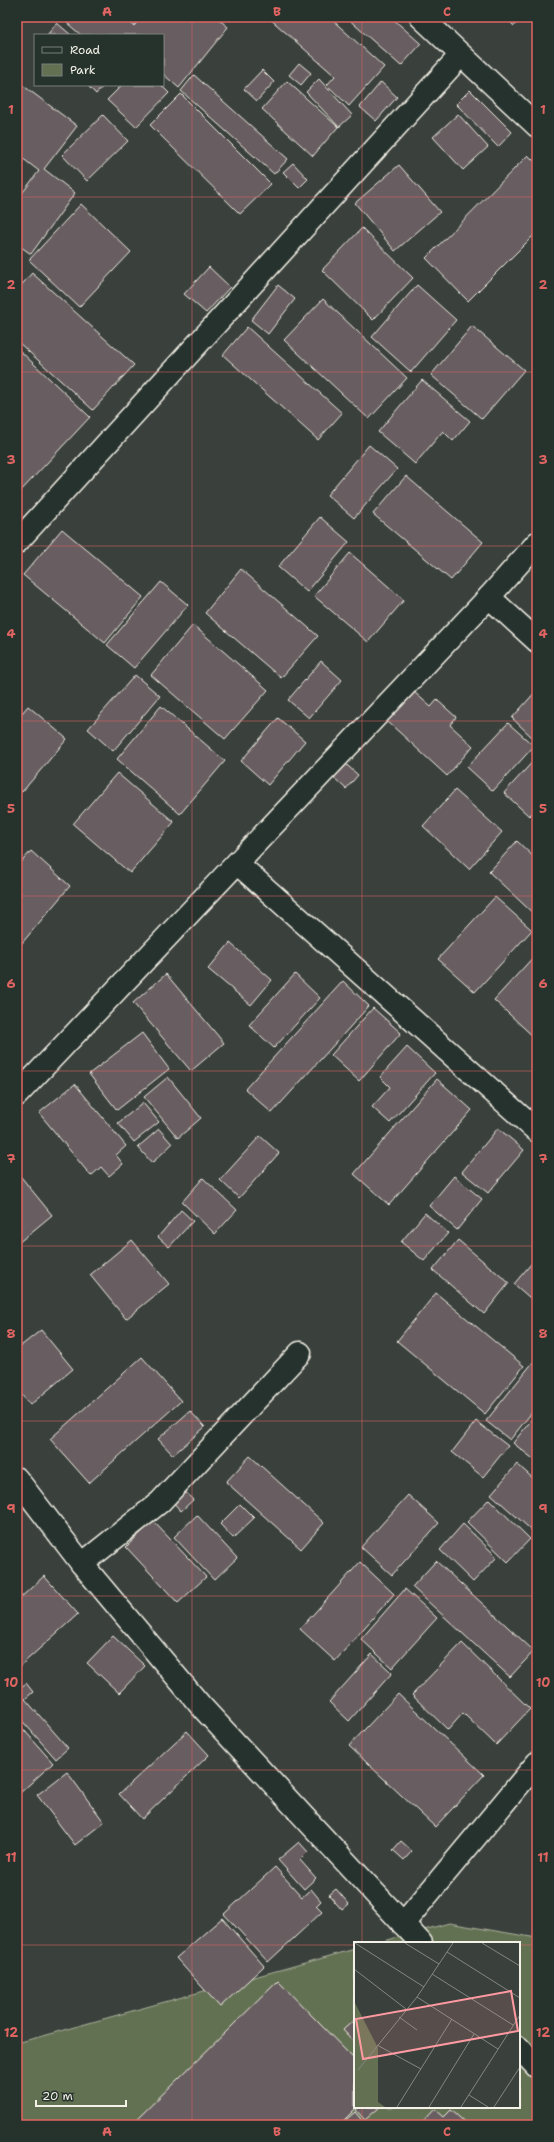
<svg xmlns="http://www.w3.org/2000/svg" width="554" height="2142" font-family="'Shantell Sans',sans-serif">
  <style>
    .green { fill: #637152; stroke: #acb19d }
    .building { fill: #685d60; stroke: #f4f1e8 }
    .lines { fill: none; stroke-linecap: round; stroke-linejoin: round }
    .street-casing { stroke: #f4f1e8; stroke-width: 25 }
    .street { stroke: #26332d; stroke-width: 22 }
    .grid { fill: none; stroke: #df6462; stroke-width: 1; stroke-opacity: 0.55 }
    .inset-road { fill: none; stroke: #848781; stroke-width: 1 }
    .view { fill: #ff9aa2; fill-opacity: 0.15; stroke: #ff9aa2; stroke-width: 2 }
    .inset-edge { fill: none; stroke: #f4f1e8; stroke-width: 2 }
    .neatline { fill: none; stroke: #df6462; stroke-width: 1.5 }
    .grid-label { font-size: 13px; text-anchor: middle; font-weight: bold; fill: #df6462 }
  </style>
  <rect width="100%" height="100%" fill="#3a403c"/>
  <filter id="ink" filterUnits="userSpaceOnUse"><feTurbulence type="fractalNoise" baseFrequency=".025" numOctaves="2"/><feDisplacementMap in="SourceGraphic" scale="8" xChannelSelector="R" yChannelSelector="G"/><feConvolveMatrix kernelMatrix="1 2 1 2 8 2 1 2 1" color-interpolation-filters="sRGB"/></filter>
  <g filter="url(#ink)">
    <polygon class="green" points="449,1923 537,1938 537,2125 17,2125 17,2043 355,1949 355,2107 519,2107 519,1943 377,1943"/>
    <g class="building">
      <polygon points="72,17 124,17 134,26 141,17 216,17 228,27 179,88 163,74 163,35 81,35 67,23"/>
      <polygon points="268,17 329,17 384,67 349,106 327,85 335,76"/>
      <polygon points="346,17 391,17 421,44 401,66"/>
      <polygon points="505,17 522,17 514,26"/>
      <polygon points="534,17 537,17 537,24 532,20"/>
      <polygon points="57,23 71,35 47,35"/>
      <polygon points="299,63 311,73 301,85 289,75"/>
      <polygon points="262,70 274,82 257,101 244,89"/>
      <polygon points="194,75 288,159 274,174 181,91"/>
      <polygon points="319,79 352,115 339,127 306,92"/>
      <polygon points="17,81 77,126 44,169 75,193 31,254 17,244 17,200 39,171 17,154"/>
      <polygon points="287,81 338,127 313,156 262,109"/>
      <polygon points="381,82 397,97 376,121 360,107"/>
      <polygon points="87,85 104,85 96,94"/>
      <polygon points="122,85 161,85 169,93 136,127 107,100"/>
      <polygon points="470,90 512,132 498,147 456,104"/>
      <polygon points="181,94 271,184 240,214 150,125"/>
      <polygon points="458,114 488,147 463,170 433,137"/>
      <polygon points="103,115 128,141 87,181 62,155"/>
      <polygon points="528,155 537,164 537,232 468,301 426,258"/>
      <polygon points="293,163 308,179 299,188 283,172"/>
      <polygon points="399,165 440,212 395,251 355,203"/>
      <polygon points="81,204 131,252 79,307 29,260"/>
      <polygon points="362,228 413,278 373,320 322,270"/>
      <polygon points="209,267 230,287 206,313 184,294"/>
      <polygon points="32,273 134,365 93,410 17,341 17,290"/>
      <polygon points="278,285 295,299 268,334 251,320"/>
      <polygon points="417,285 456,320 411,372 372,337"/>
      <polygon points="323,299 407,378 369,419 284,340"/>
      <polygon points="472,326 524,370 482,419 431,375"/>
      <polygon points="247,327 342,413 318,440 223,355"/>
      <polygon points="17,348 90,417 17,495"/>
      <polygon points="422,380 470,421 453,441 443,431 415,464 378,432"/>
      <polygon points="369,445 397,469 354,518 327,495"/>
      <polygon points="406,476 483,542 451,580 373,514"/>
      <polygon points="320,517 349,542 307,592 278,567"/>
      <polygon points="62,529 143,597 105,643 23,575"/>
      <polygon points="350,553 404,600 368,642 314,596"/>
      <polygon points="241,569 318,636 281,678 205,613"/>
      <polygon points="161,582 188,605 134,668 107,645"/>
      <polygon points="193,625 268,690 225,739 151,675"/>
      <polygon points="321,661 342,680 309,718 288,700"/>
      <polygon points="135,675 160,696 113,751 88,729"/>
      <polygon points="537,690 537,742 512,718"/>
      <polygon points="413,691 431,707 437,700 456,717 450,725 473,746 447,776 387,721"/>
      <polygon points="28,706 67,739 22,792 17,788 17,719"/>
      <polygon points="161,706 225,761 180,814 117,759"/>
      <polygon points="278,718 305,741 268,785 241,761"/>
      <polygon points="508,723 534,746 493,791 467,767"/>
      <polygon points="537,757 537,808 529,816 504,793"/>
      <polygon points="340,759 358,775 346,789 328,772"/>
      <polygon points="117,773 174,822 130,873 73,824"/>
      <polygon points="455,790 502,832 469,869 423,826"/>
      <polygon points="517,841 537,860 537,917 489,872"/>
      <polygon points="31,851 70,886 17,949 17,867"/>
      <polygon points="495,897 532,930 475,992 438,959"/>
      <polygon points="230,943 272,980 251,1005 208,969"/>
      <polygon points="537,953 537,1040 494,1000"/>
      <polygon points="166,974 224,1043 191,1071 133,1003"/>
      <polygon points="295,974 320,998 274,1048 249,1025"/>
      <polygon points="343,981 369,1006 272,1113 245,1089"/>
      <polygon points="373,1008 401,1033 359,1081 331,1055"/>
      <polygon points="142,1033 169,1069 117,1110 89,1074"/>
      <polygon points="407,1047 435,1073 390,1123 372,1107 390,1087 380,1077"/>
      <polygon points="168,1077 201,1118 178,1138 144,1097"/>
      <polygon points="437,1079 472,1110 389,1205 354,1174"/>
      <polygon points="75,1084 126,1146 116,1155 123,1164 109,1176 101,1167 91,1176 39,1113"/>
      <polygon points="143,1103 159,1122 134,1142 118,1123"/>
      <polygon points="498,1128 524,1150 488,1193 462,1172"/>
      <polygon points="159,1129 172,1144 152,1163 138,1147"/>
      <polygon points="260,1136 279,1153 239,1198 220,1180"/>
      <polygon points="17,1172 52,1215 17,1244"/>
      <polygon points="454,1176 482,1199 457,1230 429,1206"/>
      <polygon points="203,1178 237,1210 215,1234 182,1202"/>
      <polygon points="181,1210 193,1221 169,1247 158,1237"/>
      <polygon points="425,1213 448,1233 424,1261 401,1242"/>
      <polygon points="132,1240 169,1284 126,1319 90,1275"/>
      <polygon points="458,1240 509,1283 484,1314 433,1270"/>
      <polygon points="537,1257 537,1304 514,1284"/>
      <polygon points="436,1293 524,1366 485,1414 397,1341"/>
      <polygon points="41,1330 73,1369 30,1405 17,1389 17,1349"/>
      <polygon points="142,1357 181,1401 89,1483 50,1439"/>
      <polygon points="534,1361 537,1364 537,1406 510,1440 486,1421"/>
      <polygon points="190,1411 205,1427 173,1455 158,1439"/>
      <polygon points="537,1413 537,1462 513,1443"/>
      <polygon points="476,1421 508,1446 483,1477 452,1452"/>
      <polygon points="250,1456 324,1523 301,1549 226,1482"/>
      <polygon points="517,1464 537,1482 537,1535 491,1494"/>
      <polygon points="182,1488 193,1500 181,1511 170,1499"/>
      <polygon points="408,1495 439,1523 392,1575 361,1547"/>
      <polygon points="489,1499 530,1539 508,1562 467,1522"/>
      <polygon points="240,1504 254,1518 233,1538 220,1524"/>
      <polygon points="197,1515 237,1558 214,1580 174,1537"/>
      <polygon points="153,1521 206,1577 178,1603 126,1547"/>
      <polygon points="463,1524 497,1557 473,1582 440,1550"/>
      <polygon points="436,1561 534,1651 510,1677 412,1587"/>
      <polygon points="360,1562 394,1594 335,1661 300,1629"/>
      <polygon points="44,1576 78,1614 19,1667 17,1665 17,1601"/>
      <polygon points="405,1589 437,1618 392,1668 361,1639"/>
      <polygon points="113,1636 145,1666 119,1693 87,1663"/>
      <polygon points="462,1643 530,1709 496,1745 463,1713 448,1730 412,1695"/>
      <polygon points="372,1654 392,1673 349,1721 329,1702"/>
      <polygon points="26,1683 33,1692 25,1699 68,1748 56,1759 17,1715 17,1691"/>
      <polygon points="398,1694 484,1775 435,1827 349,1746"/>
      <polygon points="17,1722 53,1763 20,1793 17,1789"/>
      <polygon points="187,1731 209,1755 142,1819 119,1794"/>
      <polygon points="67,1772 104,1822 75,1845 37,1795"/>
      <polygon points="401,1841 412,1851 404,1860 393,1850"/>
      <polygon points="299,1842 308,1852 300,1860 316,1878 304,1889 278,1860"/>
      <polygon points="275,1867 302,1897 311,1889 321,1901 316,1906 322,1912 268,1962 224,1914"/>
      <polygon points="336,1889 349,1904 342,1910 329,1895"/>
      <polygon points="222,1918 264,1966 220,2007 176,1958"/>
      <polygon points="278,1981 355,2060 355,2107 357,2107 339,2125 131,2125"/>
      <polygon points="355,2019 355,2043 343,2030"/>
      <polygon points="359,2107 380,2107 365,2120 356,2110"/>
      <polygon points="435,2109 444,2117 451,2110 468,2125 420,2125"/>
      <polygon points="355,2112 364,2123 362,2125 340,2125"/>
    </g>
    <g class="lines">
      <g class="street-casing">
        <g id="street">
          <polyline points="421,17 537,126"/>
          <polyline points="17,542 461,55"/>
          <polyline points="489,597 537,641"/>
          <polyline points="237,863 537,1131"/>
          <polyline points="17,1095 489,597 537,543"/>
          <polyline points="17,1479 82,1564 201,1706 421,1943"/>
          <polyline points="82,1564 160,1502 300,1353"/>
          <polyline points="403,1924 537,1763"/>
          <polyline points="519,2048 537,2067"/>
        </g>
      </g>
      <use href="#street" class="street"/>
    </g>
  </g>
  <path class="grid" d="M 192,17 L 192,2125M 362,17 L 362,1943M 17,197 L 537,197M 17,372 L 537,372M 17,546 L 537,546M 17,721 L 537,721M 17,896 L 537,896M 17,1071 L 537,1071M 17,1246 L 537,1246M 17,1421 L 537,1421M 17,1596 L 537,1596M 17,1770 L 537,1770M 17,1945 L 355,1945M 519,1945 L 537,1945M 362,2107 L 362,2125"/>
  <g transform="translate(354 1942)">
    <rect width="166" height="166" fill="#3a403c"/>
    <path d="M 0,59 L 24,106 L 24,160 L 31,165 L 0,165 Z" fill="#637152"/>
    <path class="inset-road" d="M 1,1 L 70,45M 51,1 L 85,22M 128,1 L 166,24M 93,10 L 166,56M 0,27 L 52,67M 78,32 L 159,83M 63,55 L 144,107M 45,75 L 63,88M 23,103 L 67,127M 4,128 L 63,55 L 99,1M 115,153 L 134,165M 43,165 L 98,77M 75,165 L 120,92M 107,165 L 166,73M 140,165 L 166,125"/>
    <path class="view" d="M 157,49 L 164,89 L 9,117 L 2,77 Z"/>
    <rect width="166" height="166" class="inset-edge"/>
  </g>
  <rect width="554" height="2142" fill="none" stroke="#26332d" stroke-width="44"/>
  <rect x="34" y="34" width="130" height="52" fill="#26332d" stroke="#787f78"/>
  <rect x="42" y="47" width="20" height="6" fill="#26332d" stroke="#787f78"/>
  <text x="70" y="54" font-size="12" fill="#f4f1e8">Road</text>
  <rect x="42" y="64" width="20" height="12" fill="#637152" stroke="#787f78"/>
  <text x="70" y="74" font-size="12" fill="#f4f1e8">Park</text>
  <path d="M36 2100v6h90v-6" fill="none" stroke="#f4f1e8" stroke-width="2"/>
  <text x="42" y="2100" font-size="12" fill="#f4f1e8" stroke="#26332d" stroke-width="3" paint-order="stroke">20 m</text>
  <rect x="22" y="22" width="510" height="2098" class="neatline"/>
  <g class="grid-label">
    <text x="107" y="16">A</text>
    <text x="277" y="16">B</text>
    <text x="447" y="16">C</text>
    <text x="11" y="114">1</text>
    <text x="543" y="114">1</text>
    <text x="11" y="289">2</text>
    <text x="543" y="289">2</text>
    <text x="11" y="464">3</text>
    <text x="543" y="464">3</text>
    <text x="11" y="638">4</text>
    <text x="543" y="638">4</text>
    <text x="11" y="813">5</text>
    <text x="543" y="813">5</text>
    <text x="11" y="988">6</text>
    <text x="543" y="988">6</text>
    <text x="11" y="1163">7</text>
    <text x="543" y="1163">7</text>
    <text x="11" y="1338">8</text>
    <text x="543" y="1338">8</text>
    <text x="11" y="1513">9</text>
    <text x="543" y="1513">9</text>
    <text x="11" y="1687">10</text>
    <text x="543" y="1687">10</text>
    <text x="11" y="1862">11</text>
    <text x="543" y="1862">11</text>
    <text x="11" y="2037">12</text>
    <text x="543" y="2037">12</text>
    <text x="107" y="2136">A</text>
    <text x="277" y="2136">B</text>
    <text x="447" y="2136">C</text>
  </g>
</svg>
